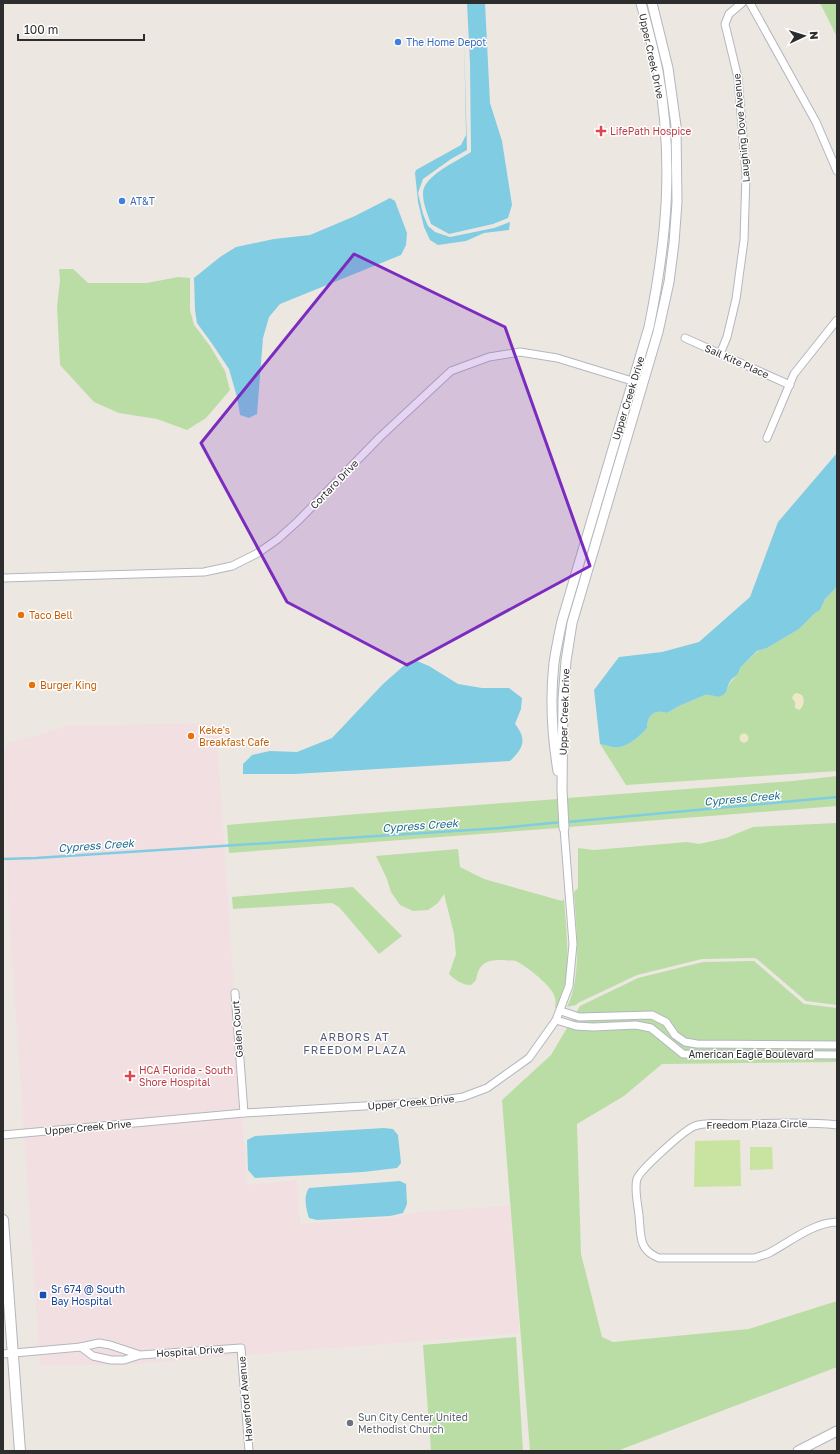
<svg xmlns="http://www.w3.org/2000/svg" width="840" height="1454" font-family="'Golos Text',sans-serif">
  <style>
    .medical { fill: #f2dfe1 }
    .green { fill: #b9dda4 }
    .sand { fill: #eee7c8 }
    .pitch { fill: #c9e3a1 }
    .water { fill: #80cce3 }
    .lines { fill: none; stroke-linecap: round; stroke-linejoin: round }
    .stream { stroke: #80cce3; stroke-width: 2.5 }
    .minor-casing { stroke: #b4b7bf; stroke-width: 9 }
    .tertiary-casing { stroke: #b4b7bf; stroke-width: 11 }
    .secondary-casing { stroke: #b4b7bf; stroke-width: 12 }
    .minor { stroke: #fff; stroke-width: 7 }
    .tertiary { stroke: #fff; stroke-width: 9 }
    .secondary { stroke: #fff; stroke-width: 10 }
    .marked { fill: #7b2cbf; fill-opacity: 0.2; stroke: #7b2cbf; stroke-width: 3; stroke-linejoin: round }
    .shop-dot { fill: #3f7fe0; stroke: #fff; stroke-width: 1.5 }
    .health-dot { fill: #e0444e; stroke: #fff; stroke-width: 1.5 }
    .food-dot { fill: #e8710a; stroke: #fff; stroke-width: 1.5 }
    .transit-dot { fill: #1a4fb4; stroke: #fff; stroke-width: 1.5 }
    .worship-dot { fill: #6b7280; stroke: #fff; stroke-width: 1.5 }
    .labels { text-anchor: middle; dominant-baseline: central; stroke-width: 3; stroke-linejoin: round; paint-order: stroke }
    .shop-label { font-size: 10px; fill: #366cbe; stroke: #fff; text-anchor: start }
    .street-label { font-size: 10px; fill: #2d2d2d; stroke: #fff }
    .health-label { font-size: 10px; fill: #be3a42; stroke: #fff; text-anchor: start }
    .food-label { font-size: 10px; fill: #c56008; stroke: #fff; text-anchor: start }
    .transit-label { font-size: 10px; fill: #164399; stroke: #fff; text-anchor: start }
    .worship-label { font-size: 10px; fill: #5b616d; stroke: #fff; text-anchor: start }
    .water-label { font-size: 11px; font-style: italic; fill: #1c6d91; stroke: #fff }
    .neighbourhood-label { font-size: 11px; letter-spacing: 1px; fill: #515a79; stroke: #fff }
  </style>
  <rect width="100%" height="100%" fill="#ede7e1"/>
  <polygon class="medical" points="216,723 247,1185 297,1180 300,1224 391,1218 417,1212 510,1206 519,1333 119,1365 40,1365 9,916 3,754 8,742 39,735 65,726"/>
  <g class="green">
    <polygon points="820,3 837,3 837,37"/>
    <polygon points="59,269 73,269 88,283 147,283 178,277 190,278 190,310 194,325 210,346 225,371 230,390 206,418 187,430 157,419 119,413 94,402 60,365 57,307 60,280"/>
    <path d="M 837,584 L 837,771 L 626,785 L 600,744 C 606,745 614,749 620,747 C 630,745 640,736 647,728 C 647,715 655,709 667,713 L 679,706 L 705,695 L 709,694 L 713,696 L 723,695 L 727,690 L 729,684 L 740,671 L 740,668 L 758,651 L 767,648 L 799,629 L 814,614 L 820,610 L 825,599 L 835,589 Z"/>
    <polygon points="837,776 837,806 569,827 567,798 793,781"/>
    <polygon points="558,799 559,828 229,853 227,825 358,814"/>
    <path d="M 837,823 L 837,1005 L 806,1001 L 757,959 L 754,958 L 702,959 L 637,975 L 578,1003 L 576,1005 L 567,1007 C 570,1000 573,993 574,986 C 580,955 576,923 574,892 L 578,888 L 578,848 L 594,850 L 687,842 L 699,844 L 726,838 L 753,827 Z"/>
    <path d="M 458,849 L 460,867 L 484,879 L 562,901 L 564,899 C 566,927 570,956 565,984 C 563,992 559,1000 557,1008 L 555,1008 C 556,1003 556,998 553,993 C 549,984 525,965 516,961 C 513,960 507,961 504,960 C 487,960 479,962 476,980 L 471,985 C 462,985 455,980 449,974 L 456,954 L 454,934 L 444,894 L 438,903 L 428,910 L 413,911 L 400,905 L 391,892 L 387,879 L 376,856 Z"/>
    <polygon points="353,887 402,936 379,954 339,907 332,903 233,909 232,897"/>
    <polygon points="754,961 804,1004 837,1008 837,1062 662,1064 624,1096 577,1124 581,1254 602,1337 613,1342 749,1329 837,1301 837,1367 617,1451 530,1451 502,1100 551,1055 580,1006 638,978 703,962"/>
    <polygon points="516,1337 523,1451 431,1451 423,1345"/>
  </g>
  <g class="sand">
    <path d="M 797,693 L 802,695 C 805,699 804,707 799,710 L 795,708 L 795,702 L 792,698 L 794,694 Z"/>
    <circle cx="744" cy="738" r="4.5"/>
  </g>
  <g class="pitch">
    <polygon points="740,1140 741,1186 694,1187 695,1141"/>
    <polygon points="750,1147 772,1147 773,1169 750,1170"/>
  </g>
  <g class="water">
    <path d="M 467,3 L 485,3 L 490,103 L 502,141 L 510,192 L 512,205 L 508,218 L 493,224 L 449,234 L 431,224 C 428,215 423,204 423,194 C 422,176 458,161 471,152 L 470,63 Z"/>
    <polygon points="464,33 467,150 451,159 423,179 418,193 423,214 428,226 435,232 450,237 494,228 510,222 509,230 484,233 466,241 438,245 430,240 424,227 418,202 415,173 416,170 461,145 466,135"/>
    <polygon points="390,198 395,201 407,233 406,245 401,255 280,304 269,317 263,338 257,414 249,418 240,415 237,397 229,369 213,345 197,323 195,310 194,278 220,257 236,247 274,239 310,235 355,216"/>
    <path d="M 837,453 L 837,584 L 835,589 L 825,599 L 820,610 L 814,614 L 799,629 L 767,648 L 757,651 L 740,668 C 740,675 732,677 729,683 C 727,688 727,694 721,696 C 715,698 710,694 705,695 L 679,706 L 667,713 C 655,709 647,715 647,728 C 640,736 630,745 620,747 C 614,749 606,745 600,744 L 594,690 L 619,657 L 662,652 L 699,642 L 750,597 L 778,522 Z"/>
    <path d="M 417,661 L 429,666 L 458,684 L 482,688 L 509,688 L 522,698 L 521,709 L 515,724 C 527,739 524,748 510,761 L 295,774 L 243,774 L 243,764 L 252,755 L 270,751 L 297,752 L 332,738 L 383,684 L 408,662 Z"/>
    <polygon points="384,1128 393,1129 398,1135 401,1163 397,1168 363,1172 255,1178 248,1170 247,1140 255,1136"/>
    <path d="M 400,1181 L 406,1184 L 407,1204 L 403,1213 L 390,1216 L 317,1220 L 309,1218 C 306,1208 303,1196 309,1188 Z"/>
  </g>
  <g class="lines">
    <g class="stream">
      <polyline points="567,822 837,797"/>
      <polyline points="3,859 36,858 501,828 562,822"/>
    </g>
    <g class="minor-casing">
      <g id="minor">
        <polyline points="750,3 816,122 837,171"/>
        <polyline points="685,338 790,385"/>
        <polyline points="720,354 727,337 736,299 744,240 746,174 738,78 725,24 729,14 742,3"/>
        <polyline points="767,438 794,374 837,320"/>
        <polyline points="3,578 204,572 232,566 258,553 278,539 298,521 380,437 451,371 489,357 520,352 557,358 642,384"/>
        <polyline points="235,993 244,1113"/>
        <polyline points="561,1011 579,1017 652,1015 666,1022 675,1035 685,1042 697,1044 837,1045"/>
        <polyline points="556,1020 576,1026 593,1027 636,1025 651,1028 683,1054 837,1055"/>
        <path d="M 837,1125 C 803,1121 768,1124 734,1124 C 723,1124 705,1122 695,1126 C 685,1129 640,1170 637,1179 C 634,1188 638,1206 639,1215 C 641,1235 638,1250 659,1258 L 755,1258 C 759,1256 765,1255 769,1253 C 790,1242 812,1223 837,1222"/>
        <polyline points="3,1135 244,1113 431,1102 463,1097 487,1088 529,1058 556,1020 569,986 573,944 564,828"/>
        <polyline points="3,1354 81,1347"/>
        <polyline points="140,1355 110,1345 99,1343 81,1347 93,1356 111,1360 124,1360 140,1355 241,1348 249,1451"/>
      </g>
    </g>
    <g class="tertiary-casing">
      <g id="tertiary">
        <path d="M 558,771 C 552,735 550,699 554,663 C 556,649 559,635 562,621 L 649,327 C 667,239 674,161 658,71 C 653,48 647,25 641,3"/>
        <polyline points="564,828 562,790 563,699 566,661 572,623 658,332 669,282 674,243 677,202 676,126 668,68 652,3"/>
        <polyline points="798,1451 837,1431"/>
      </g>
    </g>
    <g class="secondary-casing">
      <polyline id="secondary" points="3,1220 20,1451"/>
    </g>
    <use href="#minor" class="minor"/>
    <use href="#tertiary" class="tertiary"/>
    <use href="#secondary" class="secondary"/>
  </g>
  <path class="marked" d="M 354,254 L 505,327 L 590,566 L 407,665 L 287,602 L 201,443 Z"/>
  <g class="shop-dot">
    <circle cx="398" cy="42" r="4"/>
    <circle cx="122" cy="201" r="4"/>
  </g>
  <g class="health-dot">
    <path d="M599 125h4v4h4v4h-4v4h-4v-4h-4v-4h4z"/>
    <path d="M128 1070h4v4h4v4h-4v4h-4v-4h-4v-4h4z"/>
  </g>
  <g class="food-dot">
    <circle cx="21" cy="615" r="4"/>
    <circle cx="32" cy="685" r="4"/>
    <circle cx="191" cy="736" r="4"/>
  </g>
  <rect class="transit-dot" x="39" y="1291" width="8" height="8" rx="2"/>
  <circle class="worship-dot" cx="350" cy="1423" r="4"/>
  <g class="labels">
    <g class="shop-label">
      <text x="406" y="42">The Home Depot</text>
      <text x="130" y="201">AT&amp;T</text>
    </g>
    <g class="street-label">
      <text transform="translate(652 56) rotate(78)">Upper Creek Drive</text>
      <text transform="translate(741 128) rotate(-95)">Laughing Dove Avenue</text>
      <text transform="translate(737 361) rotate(24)">Sail Kite Place</text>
      <text transform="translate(628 398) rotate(-73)">Upper Creek Drive</text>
      <text transform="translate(334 484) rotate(-46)">Cortaro Drive</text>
      <text transform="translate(564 712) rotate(-88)">Upper Creek Drive</text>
      <text transform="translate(237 1029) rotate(-94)">Galen Court</text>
      <text x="751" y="1054">American Eagle Boulevard</text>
      <text transform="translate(411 1102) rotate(-5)">Upper Creek Drive</text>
      <text transform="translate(757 1124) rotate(-1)">Freedom Plaza Circle</text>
      <text transform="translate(88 1127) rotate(-5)">Upper Creek Drive</text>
      <text transform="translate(190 1351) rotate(-4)">Hospital Drive</text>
      <text transform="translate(245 1399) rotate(-95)">Haverford Avenue</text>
    </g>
    <g class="health-label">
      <text x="610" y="131">LifePath Hospice</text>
      <text x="139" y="1070">HCA Florida - South<tspan x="139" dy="12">Shore Hospital</tspan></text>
    </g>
    <g class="food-label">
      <text x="29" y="615">Taco Bell</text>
      <text x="40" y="685">Burger King</text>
      <text x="199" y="730">Keke's<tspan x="199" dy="12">Breakfast Cafe</tspan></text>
    </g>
    <g class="transit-label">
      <text x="51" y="1289">Sr 674 @ South<tspan x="51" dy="12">Bay Hospital</tspan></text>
    </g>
    <g class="worship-label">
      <text x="358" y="1417">Sun City Center United<tspan x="358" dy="12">Methodist Church</tspan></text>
    </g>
    <g class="water-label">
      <text transform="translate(742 798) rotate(-5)">Cypress Creek</text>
      <text transform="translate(420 825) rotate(-4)">Cypress Creek</text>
      <text transform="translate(96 845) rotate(-4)">Cypress Creek</text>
    </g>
    <g class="neighbourhood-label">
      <text x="355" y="1036">ARBORS AT<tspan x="355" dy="13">FREEDOM PLAZA</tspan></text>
    </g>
  </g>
  <rect width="840" height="1454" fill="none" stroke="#2d2d2d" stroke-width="8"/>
  <g transform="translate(804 36) rotate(86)" stroke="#ffffff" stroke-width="3" paint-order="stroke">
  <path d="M0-3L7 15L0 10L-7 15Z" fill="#2d2d2d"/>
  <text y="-6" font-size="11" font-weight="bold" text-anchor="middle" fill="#2d2d2d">N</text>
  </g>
  <path d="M18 34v6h126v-6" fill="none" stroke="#2d2d2d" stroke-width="2"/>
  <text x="24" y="34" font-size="12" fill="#2d2d2d" stroke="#ffffff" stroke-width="3" paint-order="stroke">100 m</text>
</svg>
